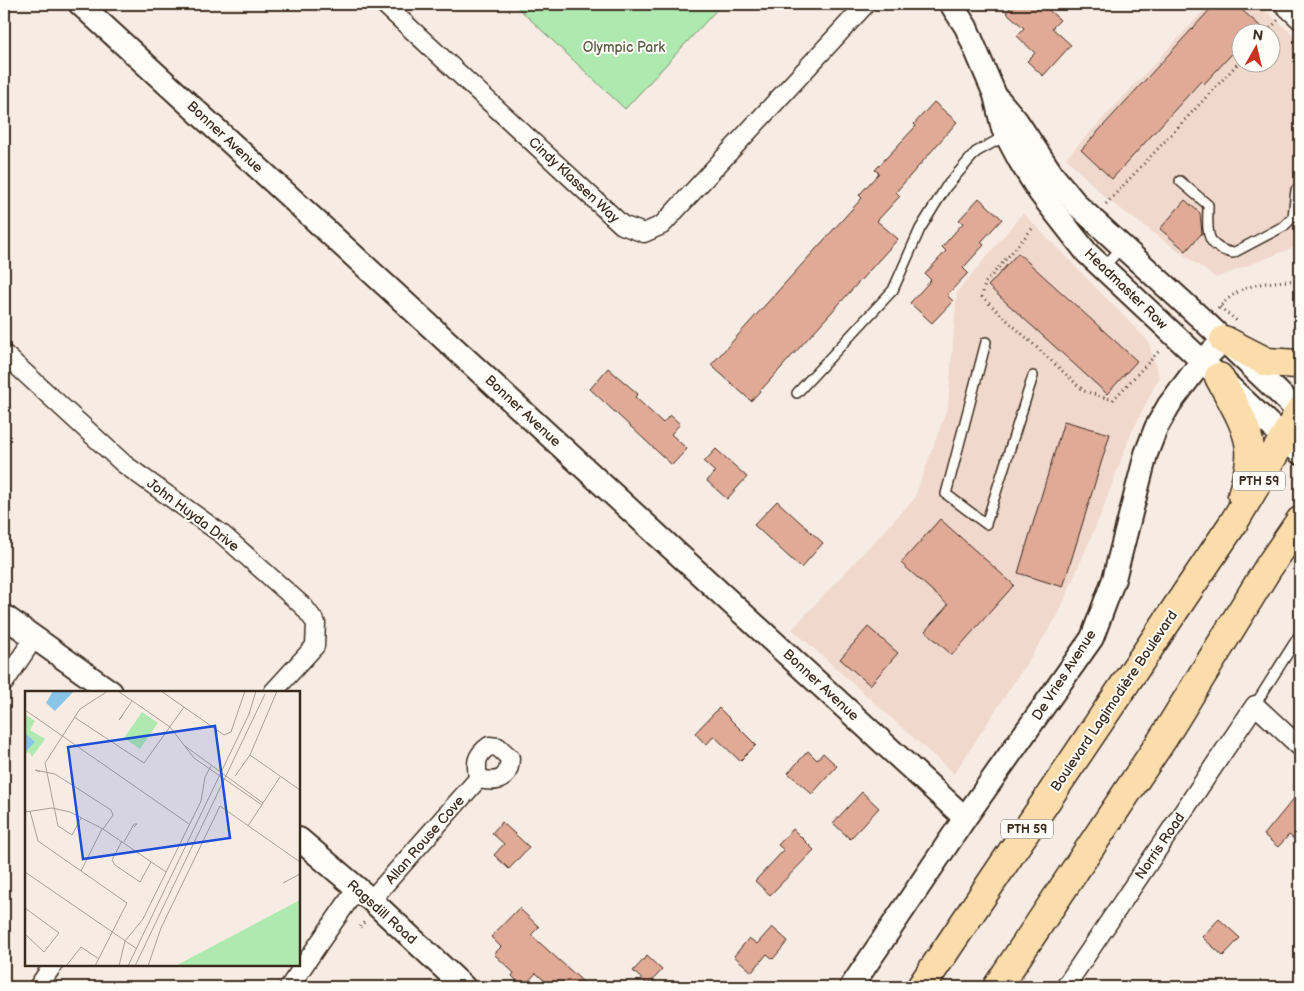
<svg xmlns="http://www.w3.org/2000/svg" width="1304" height="991" font-family="'Balsamiq Sans',sans-serif">
  <style>
    .built { fill: #f0d8cd; fill-rule: evenodd }
    .green { fill: #aeeab0; stroke: #748a67 }
    .building { fill: #e1aa97; stroke: #3b2a1e }
    .lines { fill: none; stroke-linecap: round; stroke-linejoin: round }
    .service-casing { stroke: #3b2a1e; stroke-width: 12 }
    .minor-casing { stroke: #3b2a1e; stroke-width: 21 }
    .tertiary-casing { stroke: #3b2a1e; stroke-width: 26 }
    .primary-casing { stroke: #3b2a1e; stroke-width: 31 }
    .path { stroke: #3b2a1e; stroke-width: 3; stroke-dasharray: 1 4; stroke-linecap: butt }
    .service { stroke: #fdfcf7; stroke-width: 9 }
    .minor { stroke: #fdfcf7; stroke-width: 18 }
    .tertiary { stroke: #fdfcf7; stroke-width: 22 }
    .primary { stroke: #fbddab; stroke-width: 28 }
    .labels { text-anchor: middle; dominant-baseline: central; stroke-width: 4; stroke-linejoin: round; paint-order: stroke }
    .shield { fill: #fdfcf7; stroke: #75695f; stroke-width: 1 }
    .shield-label { font-size: 12px; font-weight: bold; fill: #3b2a1e }
    .park-label { font-size: 14px; fill: #585a42; stroke: #fdfcf7 }
    .street-label { font-size: 14px; fill: #3b2a1e; stroke: #fdfcf7 }
    .inset-road { fill: none; stroke: #ac9e95; stroke-width: 1 }
    .view { fill: #1d4ed8; fill-opacity: 0.15; stroke: #1d4ed8; stroke-width: 2.5 }
    .inset-edge { fill: none; stroke: #3b2a1e; stroke-width: 2.5 }
  </style>
  <rect width="100%" height="100%" fill="#f7ece4"/>
  <filter id="ink" filterUnits="userSpaceOnUse"><feTurbulence type="fractalNoise" baseFrequency=".02" numOctaves="2"/><feDisplacementMap in="SourceGraphic" scale="10" xChannelSelector="R" yChannelSelector="G"/><feConvolveMatrix kernelMatrix="1 2 1 2 8 2 1 2 1" color-interpolation-filters="sRGB"/></filter>
  <g filter="url(#ink)">
    <g class="built">
      <path d="M 1210,4 L 1258,4 L 1300,41 L 1300,245 L 1216,278 L 1107,199 L 1066,158 ZM 1242,32 L 1272,32 L 1272,62 L 1242,62 Z"/>
      <polygon points="1023,213 1148,341 1159,377 1131,434 1101,514 1057,617 954,774 792,629 914,499 948,406 957,292"/>
    </g>
    <polygon class="green" points="514,4 722,4 625,109"/>
    <g class="building">
      <polygon points="1014,4 1042,4 1060,20 1052,28 1071,45 1043,76 1027,61 1035,53 1017,36 1024,28 1006,12"/>
      <polygon points="1215,4 1235,4 1267,32 1242,32 1242,43 1204,84 1201,81 1112,179 1081,150"/>
      <polygon points="934,102 957,122 896,192 900,196 877,221 898,239 751,401 711,365 862,198 859,195 879,173 875,170 916,126 914,124"/>
      <polygon points="979,198 1002,219 981,242 984,245 963,268 968,273 947,295 953,301 932,323 910,303 931,280 925,274 946,251 942,247 963,223 959,220"/>
      <polygon points="1185,200 1200,213 1202,233 1186,251 1160,229"/>
      <polygon points="1018,253 1137,361 1107,394 988,286"/>
      <polygon points="608,368 638,394 635,397 663,423 670,415 680,424 671,434 687,449 672,465 590,389"/>
      <polygon points="1064,421 1110,434 1063,587 1018,573"/>
      <polygon points="716,449 747,477 727,499 707,481 715,472 704,462"/>
      <polygon points="777,501 823,543 801,568 754,525"/>
      <polygon points="940,519 1014,585 952,655 925,631 948,605 901,563"/>
      <polygon points="868,627 898,653 870,685 840,659"/>
      <polygon points="719,708 756,745 740,761 714,736 706,745 695,733"/>
      <polygon points="808,751 817,760 823,753 837,766 812,794 788,773"/>
      <polygon points="1300,791 1300,844 1289,835 1278,847 1264,835"/>
      <polygon points="862,792 879,808 850,839 833,823"/>
      <polygon points="502,822 529,847 509,869 494,855 504,844 492,833"/>
      <polygon points="793,829 814,850 770,895 755,881 784,850 778,845"/>
      <polygon points="519,908 539,927 531,935 589,987 551,987 536,973 523,987 512,976 514,973 494,954 501,947 491,937"/>
      <polygon points="1219,919 1240,938 1223,956 1202,937"/>
      <polygon points="772,927 788,941 773,959 767,954 752,972 734,956 749,938 757,944"/>
      <polygon points="647,956 662,970 648,985 633,971"/>
    </g>
    <g class="lines">
      <g class="service-casing">
        <g id="service">
          <path d="M 1180,181 L 1208,205 C 1208,229 1203,247 1233,253 L 1284,226 L 1293,217 L 1296,190"/>
          <polyline points="1103,268 1122,247"/>
          <polyline points="986,342 946,494 986,524 1033,376"/>
          <polyline points="797,393 893,290 920,229 946,187 976,152 1005,136"/>
          <polyline points="1255,705 1300,634"/>
        </g>
      </g>
      <g class="minor-casing">
        <g id="minor">
          <polyline points="384,4 622,225 644,233 662,225 866,4"/>
          <polyline points="1283,4 1300,20"/>
          <polyline points="4,354 124,464 223,535 304,607 316,623 315,646 273,692"/>
          <polyline points="4,683 34,638"/>
          <path d="M 371,900 L 478,779 C 476,763 475,756 489,746 L 498,747 L 510,758 C 509,781 498,783 478,779"/>
          <polyline points="38,987 53,965"/>
          <polyline points="289,987 357,888"/>
          <polyline points="1065,987 1255,705 1300,747"/>
        </g>
      </g>
      <g class="tertiary-casing">
        <g id="tertiary">
          <polyline points="80,4 965,818"/>
          <polyline points="951,4 966,27 995,95 1003,129 1020,161 1040,193 1087,253 1300,453"/>
          <polyline points="1000,101 1016,120 1054,177 1078,206 1206,323 1300,413"/>
          <polyline points="4,616 111,692"/>
          <polyline points="299,839 371,900 464,987"/>
          <polyline points="851,987 965,818 1092,638 1114,579 1146,454 1156,428 1169,405 1202,361 1224,340"/>
        </g>
      </g>
      <g class="primary-casing">
        <g id="primary">
          <polyline points="1224,340 1267,362 1297,364 1300,363"/>
          <path d="M 1219,377 C 1230,398 1248,425 1250,449 C 1252,464 1246,480 1242,495"/>
          <polyline points="921,987 1234,522 1300,411"/>
          <polyline points="997,987 1164,737 1268,568 1300,521"/>
        </g>
      </g>
      <g class="path">
        <polyline points="1267,32 1278,20"/>
        <polyline points="1106,204 1242,59"/>
        <polyline points="1032,229 985,283 982,297 1084,391 1113,400 1160,350"/>
        <polyline points="1220,307 1237,321"/>
        <path d="M 1218,309 C 1242,281 1266,283 1300,280"/>
        <polyline points="360,927 366,920"/>
      </g>
      <use href="#service" class="service"/>
      <use href="#minor" class="minor"/>
      <use href="#tertiary" class="tertiary"/>
      <use href="#primary" class="primary"/>
    </g>
  </g>
  <g class="labels">
    <g class="shield">
      <rect x="1233" y="471.5" width="52" height="19" rx="4"/>
      <rect x="1001" y="819.5" width="52" height="19" rx="4"/>
    </g>
    <g class="shield-label">
      <text x="1259" y="481">PTH 59</text>
      <text x="1027" y="829">PTH 59</text>
    </g>
    <g class="park-label">
      <text x="624" y="47">Olympic Park</text>
    </g>
    <g class="street-label">
      <text transform="translate(225 137) rotate(43)">Bonner Avenue</text>
      <text transform="translate(574 180) rotate(43)">Cindy Klassen Way</text>
      <text transform="translate(1126 289) rotate(44)">Headmaster Row</text>
      <text transform="translate(523 411) rotate(43)">Bonner Avenue</text>
      <text transform="translate(193 515) rotate(37)">John Huyda Drive</text>
      <text transform="translate(1064 675) rotate(-57)">De Vries Avenue</text>
      <text transform="translate(821 685) rotate(43)">Bonner Avenue</text>
      <text transform="translate(1114 701) rotate(-56)">Boulevard Lagimodière Boulevard</text>
      <text transform="translate(425 840) rotate(-49)">Allan Rouse Cove</text>
      <text transform="translate(1160 846) rotate(-56)">Norris Road</text>
      <text transform="translate(382 912) rotate(42)">Ragsdill Road</text>
    </g>
  </g>
  <g transform="translate(25 691)">
    <rect width="275" height="275" fill="#f7ece4"/>
    <path d="M 117,21 L 133,32 L 115,58 L 99,47 ZM 0,23 L 10,30 L 5,39 L 20,48 L 7,66 L 4,61 L 0,63 ZM 275,209 L 275,275 L 150,275 L 207,245 Z" fill="#aeeab0"/>
    <path d="M 28,0 L 49,0 L 30,20 L 21,12 ZM 0,42 L 10,51 L 0,61 Z" fill="#89c5e8"/>
    <path class="inset-road" d="M 93,0 L 145,36 L 169,67 L 237,114M 136,0 L 199,44 L 206,41 L 220,0M 0,19 L 164,133M 224,23 L 231,0M 98,24 L 94,29 L 107,10M 49,26 L 119,72 L 159,16M 160,55 L 238,112M 225,64 L 275,99M 15,81 L 10,79 L 30,83 L 86,119 L 88,124 L 78,138M 210,85 L 225,64 L 252,0M 5,120 L 13,150 L 102,212 L 70,275M 0,121 L 27,117 L 45,121 L 78,138 L 141,181M 56,127 L 47,144 L 33,135 L 20,72 L 55,18 L 83,0M 223,135 L 255,86M 97,150 L 87,169 L 90,174 L 115,191 L 126,171M 99,151 L 109,133 L 112,133 L 109,136M 56,180 L 77,138M 0,181 L 112,258M 258,192 L 275,183M 0,217 L 34,242 L 19,261 L 0,243M 41,275 L 56,256 L 74,268M 94,275 L 100,250 L 118,228 L 176,110 L 180,86 L 186,75M 103,275 L 225,21M 110,275 L 240,3M 123,275 L 136,237 L 195,115 L 275,171"/>
    <path class="view" d="M 190,35 L 205,147 L 58,168 L 43,56 Z"/>
    <rect width="275" height="275" class="inset-edge"/>
  </g>
  <rect width="1304" height="991" fill="none" stroke="#fdfcf7" stroke-width="20"/>
  <rect x="10" y="10" width="1284" height="971" fill="none" stroke="#3b2a1e" stroke-width="2" filter="url(#ink)"/>
  <g transform="translate(1256 48) rotate(8)"><circle r="24" fill="#fdfcf7" stroke="#afa8a0"/>
  <path d="M0-4L9 19L0 12L-9 19Z" fill="#c8321e"/>
  <text y="-8" font-size="14" font-weight="bold" text-anchor="middle" fill="#3b2a1e">N</text>
  </g>
</svg>
